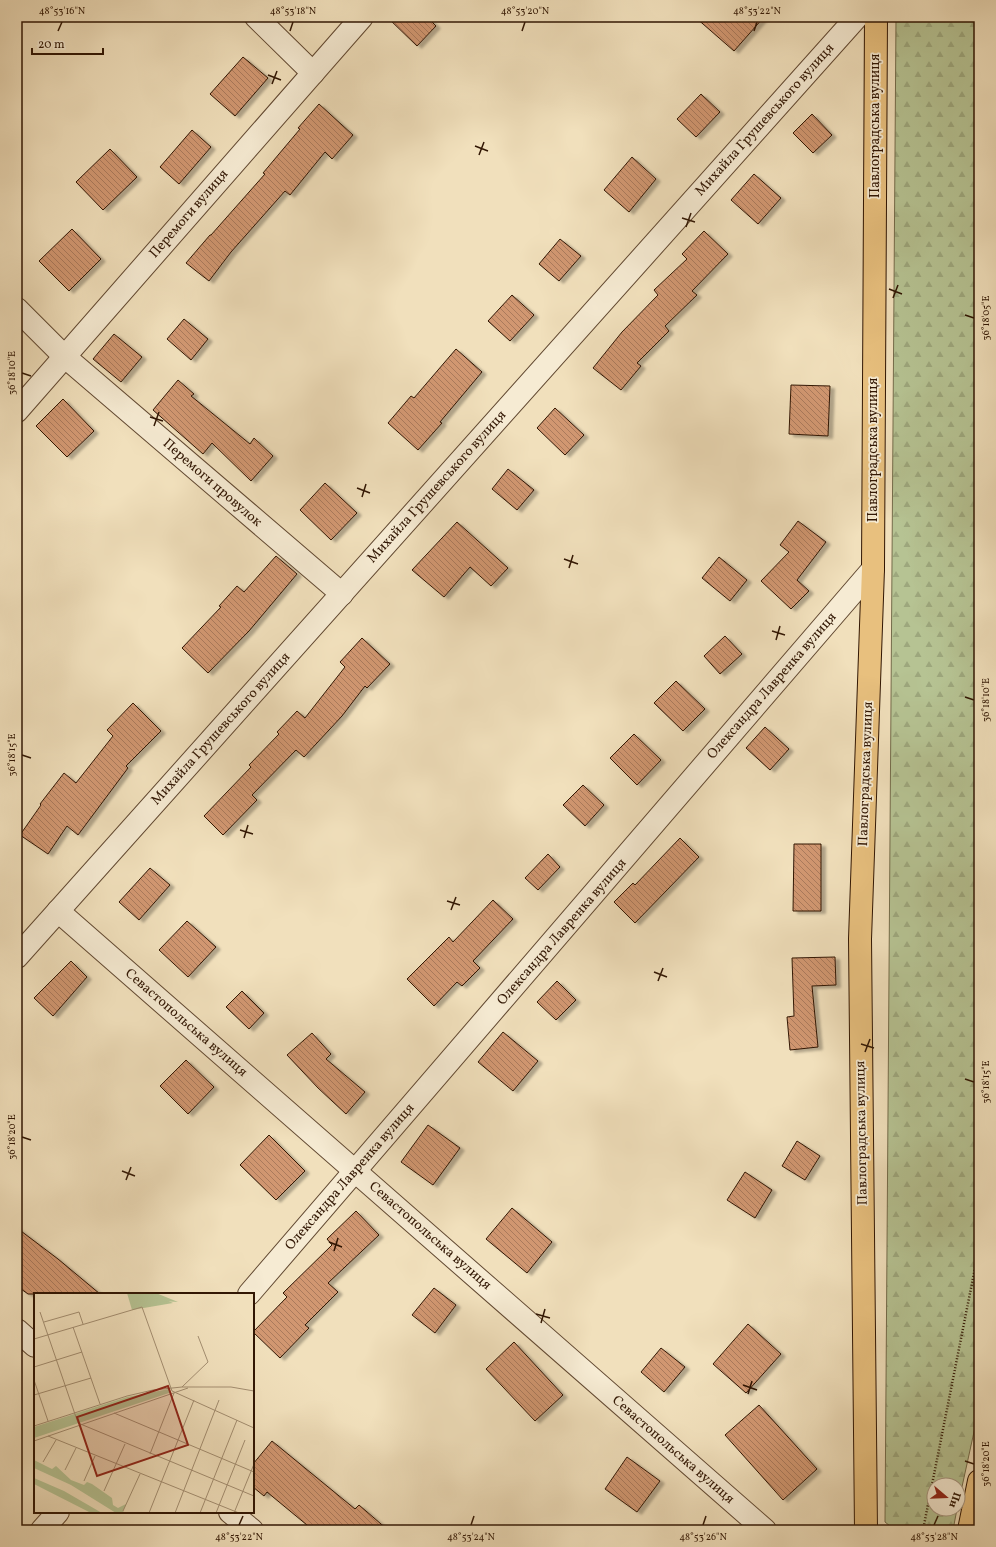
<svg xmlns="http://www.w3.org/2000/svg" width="996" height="1547" font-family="Vollkorn,serif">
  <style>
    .forest { fill: url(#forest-firs); stroke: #746c4b }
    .building { fill: url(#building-back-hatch); stroke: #311603; filter: url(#shadow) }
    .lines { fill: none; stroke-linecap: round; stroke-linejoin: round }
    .minor-casing { stroke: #614831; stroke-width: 24 }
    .primary-casing { stroke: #311603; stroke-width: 24 }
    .path { stroke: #311603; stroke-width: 2.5; stroke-dasharray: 1 2; stroke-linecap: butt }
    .minor { stroke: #f6ebd3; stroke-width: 22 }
    .primary { stroke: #e8c07e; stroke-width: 22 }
    .ticks { fill: none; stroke: #311603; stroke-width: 1.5 }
    .labels { text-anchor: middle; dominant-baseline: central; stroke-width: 3.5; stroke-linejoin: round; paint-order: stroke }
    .street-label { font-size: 14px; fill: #311603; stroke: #f6ebd3 }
    .inset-road { fill: none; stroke: #a48f72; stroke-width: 1 }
    .view { fill: #8f2418; fill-opacity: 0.15; stroke: #8f2418; stroke-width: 2 }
    .inset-edge { fill: none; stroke: #311603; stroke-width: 2 }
    .neatline { fill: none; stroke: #311603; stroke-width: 1.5 }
    .ticks-label { font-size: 10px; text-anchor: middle; fill: #311603 }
  </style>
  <defs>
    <pattern id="forest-firs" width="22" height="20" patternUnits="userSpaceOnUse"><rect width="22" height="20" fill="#b6c393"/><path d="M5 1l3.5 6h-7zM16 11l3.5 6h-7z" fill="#9da77d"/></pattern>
    <pattern id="building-back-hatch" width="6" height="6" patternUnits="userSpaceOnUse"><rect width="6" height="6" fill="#d19771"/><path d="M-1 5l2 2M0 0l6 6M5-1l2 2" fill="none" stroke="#aa7a5b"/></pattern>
    <filter id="shadow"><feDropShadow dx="4.5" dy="2.5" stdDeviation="1" flood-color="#0004"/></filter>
  </defs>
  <rect width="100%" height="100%" fill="#f1e0bc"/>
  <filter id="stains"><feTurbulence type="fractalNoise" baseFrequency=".005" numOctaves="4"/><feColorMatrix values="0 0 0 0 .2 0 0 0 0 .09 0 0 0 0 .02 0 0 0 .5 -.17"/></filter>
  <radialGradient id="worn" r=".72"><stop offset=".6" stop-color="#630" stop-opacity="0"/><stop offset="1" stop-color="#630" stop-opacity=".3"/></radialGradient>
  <polygon class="forest" points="896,17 979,17 979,1409 958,1505 958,1485 934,1485 934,1509 957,1509 953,1530 895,1530 885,1522"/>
  <g class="building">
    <polygon points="387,17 427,17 436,26 417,46"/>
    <polygon points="695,17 764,17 734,51"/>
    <polygon points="243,57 268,78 235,116 210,94"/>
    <polygon points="701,94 720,112 696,137 677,119"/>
    <polygon points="319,104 353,135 332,159 325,152 290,195 285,191 231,252 209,281 186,263 210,235 211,235 265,174 263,173 300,129 298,128"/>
    <polygon points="812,114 832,135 813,153 793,133"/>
    <polygon points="192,130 211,147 179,184 160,167"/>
    <polygon points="110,149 137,177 103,210 76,182"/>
    <polygon points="632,157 656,179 629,212 604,190"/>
    <polygon points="754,174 781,198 758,224 731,200"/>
    <polygon points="72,229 101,259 69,291 39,261"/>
    <polygon points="704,231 728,254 692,291 697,295 665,326 669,331 637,363 641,366 621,390 593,368 622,332 658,295 654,290 687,259 682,254"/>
    <polygon points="560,239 581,256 559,281 539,264"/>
    <polygon points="512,295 534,315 510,341 488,321"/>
    <polygon points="184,319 208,339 191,360 167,339"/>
    <polygon points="114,334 142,357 121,382 93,359"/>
    <polygon points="456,349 482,372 440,422 442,423 418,450 388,423 411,396 414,398"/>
    <polygon points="178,380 194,394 191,396 250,444 254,438 273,456 251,481 212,443 203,454 153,410"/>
    <polygon points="791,385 830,386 828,436 789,434"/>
    <polygon points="63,399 94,431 67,457 36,426"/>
    <polygon points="555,408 584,435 565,455 537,428"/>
    <polygon points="508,469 534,490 517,510 492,489"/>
    <polygon points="325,483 357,513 331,540 300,510"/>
    <polygon points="798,521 826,542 797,580 809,591 791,609 761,581 789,552 780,545"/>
    <polygon points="457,522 508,568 491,586 470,567 444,597 412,570"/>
    <polygon points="276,556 297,574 249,631 208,673 182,648 221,607 219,606 237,586 244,592"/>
    <polygon points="719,557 747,580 730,601 702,578"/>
    <polygon points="725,636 742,654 720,674 704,656"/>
    <polygon points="362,638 390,664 367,688 365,686 342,716 304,757 296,750 252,795 257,800 223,835 204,816 251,767 249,765 279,734 277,732 297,711 305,718 345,667 340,662"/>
    <polygon points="676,681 705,709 683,731 654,703"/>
    <polygon points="133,703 161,731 126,766 128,768 78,835 67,826 48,854 20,835 41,805 40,804 64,773 76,783 113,736 107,730"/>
    <polygon points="765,727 789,749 770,770 746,748"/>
    <polygon points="634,734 661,760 637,785 610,758"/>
    <polygon points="583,785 604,805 585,826 563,805"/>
    <polygon points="680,838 699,857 635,923 614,902 633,883 635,885"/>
    <polygon points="794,844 821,844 821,911 793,911"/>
    <polygon points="548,854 560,867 538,890 525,878"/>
    <polygon points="150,868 170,885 139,920 119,902"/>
    <polygon points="493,900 513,919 473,961 480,968 462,986 457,982 434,1006 407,979 449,937 453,942"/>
    <polygon points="187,921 216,947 188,977 159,950"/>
    <polygon points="835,957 836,985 812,986 818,1047 790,1050 787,1017 794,1016 792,958"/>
    <polygon points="71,961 87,977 53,1016 34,998"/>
    <polygon points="557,981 576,1000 556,1020 537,1002"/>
    <polygon points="242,991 264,1013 249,1029 226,1007"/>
    <polygon points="503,1032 538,1061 513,1091 478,1062"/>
    <polygon points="312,1033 331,1054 326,1059 365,1092 346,1114 318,1088 287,1055"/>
    <polygon points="186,1060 214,1087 188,1114 160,1086"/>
    <polygon points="428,1125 460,1148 433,1185 401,1162"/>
    <polygon points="269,1135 305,1171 276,1200 240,1165"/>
    <polygon points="797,1141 820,1156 805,1180 782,1166"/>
    <polygon points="745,1172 772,1190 755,1218 727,1200"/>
    <polygon points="512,1208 552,1242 527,1273 486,1239"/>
    <polygon points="356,1211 379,1235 328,1283 338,1292 305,1325 309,1328 280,1358 253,1332 287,1297 283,1293 332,1245 327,1239"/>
    <polygon points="17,1228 58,1259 100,1294 28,1294 17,1286"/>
    <polygon points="434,1288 456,1305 435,1333 412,1315"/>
    <polygon points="748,1324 781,1354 746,1393 713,1364"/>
    <polygon points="514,1342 563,1395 535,1421 486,1369"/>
    <polygon points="661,1348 685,1367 664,1392 641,1372"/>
    <polygon points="759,1405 817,1469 783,1500 725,1435"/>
    <polygon points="272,1441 355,1509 359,1505 388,1530 313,1530 267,1492 264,1496 253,1487 253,1464"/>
    <polygon points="627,1457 660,1481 637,1512 605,1489"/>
  </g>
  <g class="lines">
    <g class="minor-casing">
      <g id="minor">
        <polyline points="256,17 313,73"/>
        <polyline points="17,309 64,356 342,594"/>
        <polyline points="17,411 362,17"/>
        <polyline points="58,911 765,1530"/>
        <polyline points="17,957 857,17"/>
        <polyline points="249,1294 873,569"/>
        <polyline points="17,1330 35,1346"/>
        <polyline points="230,1512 252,1530"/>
        <polyline points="42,1530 58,1512"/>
      </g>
    </g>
    <g class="primary-casing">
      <g id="primary">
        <polyline points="866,1530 860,939 873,569 876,17"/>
        <polyline points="969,1530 979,1481"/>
      </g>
    </g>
    <polyline class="path" points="923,1530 977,1258 979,1212"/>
    <use href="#minor" class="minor"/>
    <use href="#primary" class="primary"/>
  </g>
  <path class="ticks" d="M 58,31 L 62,22M 290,31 L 293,22M 522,31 L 525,22M 754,31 L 757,22M 268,75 L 281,80M 272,84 L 277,71M 475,146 L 488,151M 479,155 L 484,142M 682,218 L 695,222M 686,227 L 691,213M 889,289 L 902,294M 893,298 L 898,285M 965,315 L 974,318M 22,373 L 31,376M 150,417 L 163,421M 154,426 L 159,412M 357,488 L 370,493M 362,497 L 366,484M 564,559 L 578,564M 569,568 L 573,555M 772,631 L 785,635M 776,640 L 780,626M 965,697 L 974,700M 22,755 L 31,758M 240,830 L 253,834M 244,838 L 248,825M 447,901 L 460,905M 451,910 L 456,897M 654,972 L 667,977M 658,981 L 663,968M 861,1044 L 874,1048M 865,1052 L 870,1039M 965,1079 L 974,1082M 22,1137 L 31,1140M 122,1171 L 135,1176M 126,1180 L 131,1167M 329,1242 L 342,1247M 334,1251 L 338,1238M 536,1314 L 550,1318M 541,1323 L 545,1309M 743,1385 L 757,1390M 748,1394 L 752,1381M 965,1461 L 974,1464M 239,1525 L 243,1516M 471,1525 L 474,1516M 703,1525 L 706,1516M 934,1525 L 938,1516"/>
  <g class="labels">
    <g class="street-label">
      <text transform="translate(765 120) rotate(-48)">Михайла Грушевського вулиця</text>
      <text transform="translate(875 126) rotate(-90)">Павлоградська вулиця</text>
      <text transform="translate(189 214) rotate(-49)">Перемоги вулиця</text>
      <text transform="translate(873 450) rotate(-90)">Павлоградська вулиця</text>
      <text transform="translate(212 483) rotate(41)">Перемоги провулок</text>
      <text transform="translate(437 487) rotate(-48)">Михайла Грушевського вулиця</text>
      <text transform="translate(772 686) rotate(-49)">Олександра Лавренка вулиця</text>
      <text transform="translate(221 729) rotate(-48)">Михайла Грушевського вулиця</text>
      <text transform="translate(866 774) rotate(-88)">Павлоградська вулиця</text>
      <text transform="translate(562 932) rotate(-49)">Олександра Лавренка вулиця</text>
      <text transform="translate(186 1023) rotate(41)">Севастопольська вулиця</text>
      <text transform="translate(862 1133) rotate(-91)">Павлоградська вулиця</text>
      <text transform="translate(350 1177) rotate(-49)">Олександра Лавренка вулиця</text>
      <text transform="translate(430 1236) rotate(41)">Севастопольська вулиця</text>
      <text transform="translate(673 1450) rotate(41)">Севастопольська вулиця</text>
    </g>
  </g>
  <g transform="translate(34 1293)">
    <rect width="220" height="220" fill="#f1e0bc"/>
    <path d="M 93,0 L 117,0 L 139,10 L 98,17 Z" fill="#b6c393"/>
    <path d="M 114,0 L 122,0 L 144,9 L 128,8 ZM 135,96 L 135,100 L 0,145 L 0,134 L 93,104 ZM 0,167 L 18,176 L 22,173 L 37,187 L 50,192 L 53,189 L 58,191 L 78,205 L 79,212 L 84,215 L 92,211 L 89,218 L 91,220 L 82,220 L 37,192 L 0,175 ZM 0,185 L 30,198 L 68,220 L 57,220 L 0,191 Z" fill="#b6c393"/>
    <path class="inset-road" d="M 6,19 L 44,130 L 220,203M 10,29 L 45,19 L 49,31M 39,34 L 66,111M 0,46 L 108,14 L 138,98 L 220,135M 0,74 L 48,59M 0,87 L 14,128M 148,94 L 174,69 L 164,43M 0,102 L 57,85M 80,120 L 220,179M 0,133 L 93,103 L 119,97 L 148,94 L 197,94 L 220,98M 14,143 L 205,220M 0,148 L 154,95M 116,161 L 140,100M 9,169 L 22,147M 31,177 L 42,155M 50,188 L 61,163M 70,198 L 91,151M 89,218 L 106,181M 115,220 L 160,107M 141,220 L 185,107M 166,220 L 203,127M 182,220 L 211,147M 200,220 L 220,171"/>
    <path class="view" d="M 134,93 L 154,152 L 63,183 L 43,124 Z"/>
    <rect width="220" height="220" class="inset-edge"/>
  </g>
  <rect width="996" height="1547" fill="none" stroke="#f1e0bc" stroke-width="44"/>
  <g transform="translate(946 1497) rotate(109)"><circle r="19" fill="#f6ebd3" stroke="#a79680"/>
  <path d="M0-3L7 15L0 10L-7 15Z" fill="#8f2418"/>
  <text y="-6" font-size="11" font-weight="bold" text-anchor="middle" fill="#311603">Пн</text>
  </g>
  <path d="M32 48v6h71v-6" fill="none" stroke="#311603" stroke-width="2"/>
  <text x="38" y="48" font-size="12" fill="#311603" stroke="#f6ebd3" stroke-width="3" paint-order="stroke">20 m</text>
  <rect x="22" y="22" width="952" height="1503" class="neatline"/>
  <g class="ticks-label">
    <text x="62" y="14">48°53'16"N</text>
    <text x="293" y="14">48°53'18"N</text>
    <text x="525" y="14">48°53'20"N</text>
    <text x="757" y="14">48°53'22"N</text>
    <text transform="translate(985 318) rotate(-90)" y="4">36°18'05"E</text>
    <text transform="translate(11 373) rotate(-90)" y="4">36°18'10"E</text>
    <text transform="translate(985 700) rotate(-90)" y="4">36°18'10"E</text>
    <text transform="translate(11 755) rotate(-90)" y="4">36°18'15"E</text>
    <text transform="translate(985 1082) rotate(-90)" y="4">36°18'15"E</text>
    <text transform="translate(11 1137) rotate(-90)" y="4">36°18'20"E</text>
    <text transform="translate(985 1464) rotate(-90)" y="4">36°18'20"E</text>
    <text x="239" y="1540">48°53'22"N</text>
    <text x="471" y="1540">48°53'24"N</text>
    <text x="703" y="1540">48°53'26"N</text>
    <text x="934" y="1540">48°53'28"N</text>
  </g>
  <rect width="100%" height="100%" filter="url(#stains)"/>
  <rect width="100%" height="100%" fill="url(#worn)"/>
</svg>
